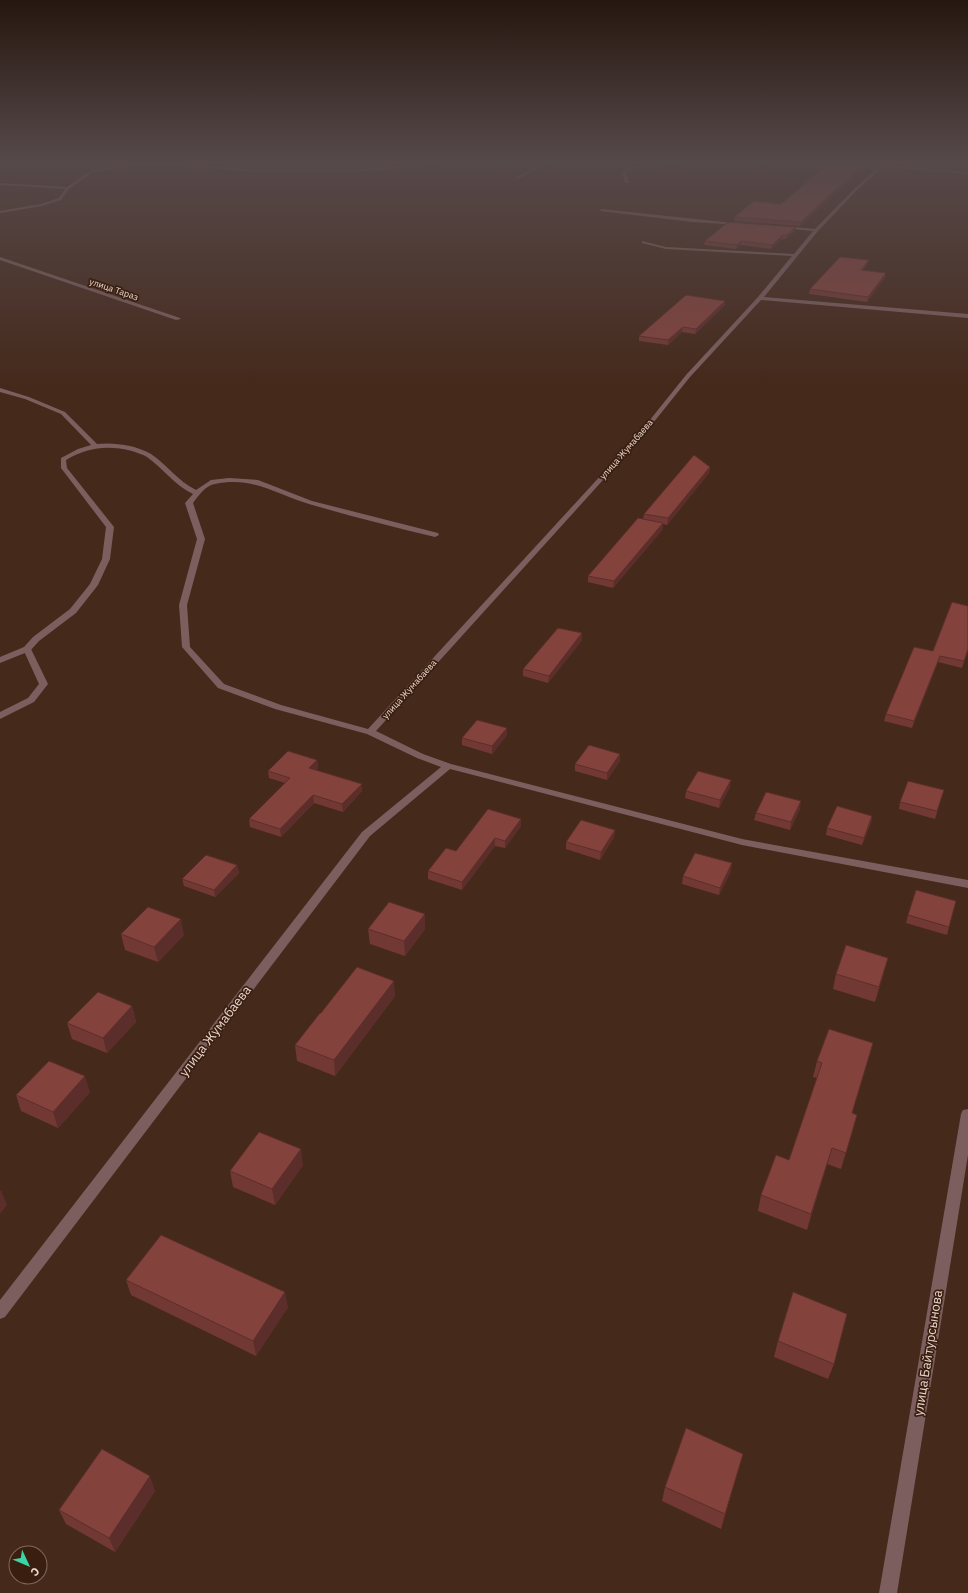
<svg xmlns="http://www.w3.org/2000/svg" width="968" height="1593" font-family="'IBM Plex Sans',sans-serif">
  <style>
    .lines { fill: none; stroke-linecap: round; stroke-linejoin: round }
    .service { fill: #7d5e5f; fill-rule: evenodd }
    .minor { fill: #7d5e5f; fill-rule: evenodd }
    .tertiary { fill: #7d5e5f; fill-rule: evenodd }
    .wall { fill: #723934 }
    .shaded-wall { fill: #5c2e2b }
    .building { fill: #84423d; stroke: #5c2e2b }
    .labels { text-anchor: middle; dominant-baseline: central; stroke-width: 3.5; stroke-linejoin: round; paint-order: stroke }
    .far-street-label { font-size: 9px; fill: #e9d6cd; stroke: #3a1f11 }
    .near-street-label { font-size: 13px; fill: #e9d6cd; stroke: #3a1f11 }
  </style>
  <rect width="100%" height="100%" fill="#45291b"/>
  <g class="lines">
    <g class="service">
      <polygon points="676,161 684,161 629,170 626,172 629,183 625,183 622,172 627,168"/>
      <polygon points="27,646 31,649 48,684 34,702 0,719 0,712 28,698 39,684 23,649"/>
    </g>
    <g class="minor">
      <polygon points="433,161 439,161 419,167 352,172 258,172 165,165 131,166 93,172 69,189 61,200 42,206 0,213 0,211 41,204 59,198 65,189 0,185 0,183 67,187 91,170 131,164 165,163 258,170 352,170 419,165"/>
      <polygon points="547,161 552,161 518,179 515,178"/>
      <path d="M 881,165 L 884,166 L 857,190 L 818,231 L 764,297 L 968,314 L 968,318 L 761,300 L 690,377 L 641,438 L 376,731 L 423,754 L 451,764 L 742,839 L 968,880 L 968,888 L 742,845 L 450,769 L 370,836 L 5,1317 L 0,1319 L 0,1300 L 362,832 L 441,767 L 417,758 L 367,734 L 275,709 L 218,688 L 182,647 L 179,605 L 197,539 L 185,503 L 193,494 C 174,485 163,468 147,457 C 142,454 137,453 132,451 C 108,445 88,447 66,460 L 67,468 L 114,527 L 110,559 L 98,585 L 76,613 L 39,641 L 30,651 L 0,663 L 0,657 L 24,647 L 33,637 L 70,609 L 90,584 L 102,559 L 106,527 L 61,468 L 61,458 L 78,449 L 91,445 L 61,414 L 25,399 L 0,392 L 0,388 L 29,397 L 65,412 L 97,444 C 113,442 136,445 151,454 C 167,465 178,481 196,490 L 211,480 L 229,478 L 258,480 L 312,501 L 438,533 L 439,535 L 435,537 C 393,527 350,516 309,504 C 275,494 253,476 215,484 C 206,485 198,496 193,503 L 205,539 L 187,605 L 190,647 L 224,684 L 281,705 L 368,729 L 637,436 L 686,375 L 758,297 L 792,256 L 666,249 L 642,243 L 642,241 L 666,247 L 794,254 L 813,231 L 783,228 L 782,226 L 815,229 L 855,188 Z"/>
      <polygon points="601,209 743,224 741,225 692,222 600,211"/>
      <polygon points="0,257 180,318 181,319 176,320 0,260"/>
      <polygon points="968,1109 968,1155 897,1593 879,1593 961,1114 963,1110"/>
    </g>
    <polygon class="tertiary" points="822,161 968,172 968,174 824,162"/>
  </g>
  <g class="wall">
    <polygon points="841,161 916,161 915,166"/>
    <polygon points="864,163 863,167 800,226 734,221 734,217 781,204"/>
    <polygon points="795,231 786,239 782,239 771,249 740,245 736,249 704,245 705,241"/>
    <polygon points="868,264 863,270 885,278 867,302 809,294 810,289"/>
    <polygon points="725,305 695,334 682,332 668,345 639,341 639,336"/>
    <polygon points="710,467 709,473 667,525 663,524 663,529 613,588 588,582 588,576 643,519 644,514"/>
    <polygon points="968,606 968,650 962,668 938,662 912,728 884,721 886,714"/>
    <polygon points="582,640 548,683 523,676 523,669"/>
    <polygon points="507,728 507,735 492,754 462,745 462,738"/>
    <polygon points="620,754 620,761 607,780 575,771 575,764"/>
    <polygon points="317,760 318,768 316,770 362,791 343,812 314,803 281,837 250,827 249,819 285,783 269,778 268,771"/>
    <polygon points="730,787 719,808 685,798 686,791"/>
    <polygon points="944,790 935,819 899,809 900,802"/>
    <polygon points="800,809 790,830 754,820 756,813"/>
    <polygon points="872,816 871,823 862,845 826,835 827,828"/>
    <polygon points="521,819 521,826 505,848 495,846 462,890 428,879 428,871 456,851"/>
    <polygon points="615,830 614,837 600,860 566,849 566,842"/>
    <polygon points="237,865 239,873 215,897 184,886 182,879"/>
    <polygon points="731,871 719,895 682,884 683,876"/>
    <polygon points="908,915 949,927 947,935 906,923"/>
    <polygon points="368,929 425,929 405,956 370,944"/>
    <polygon points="121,934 184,935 158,962 125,950"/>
    <polygon points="884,973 875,1002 833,989 836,974"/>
    <polygon points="395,996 335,1076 297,1061 295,1045 321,1013"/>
    <polygon points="132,1006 136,1022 107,1053 72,1039 67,1023"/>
    <polygon points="829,1029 852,1113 857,1115 841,1169 827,1164 807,1230 758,1211 761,1195 789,1160 817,1078 813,1077 817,1061"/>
    <polygon points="90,1092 58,1128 21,1111 16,1095"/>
    <polygon points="303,1165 275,1205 233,1187 230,1171"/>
    <polygon points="126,1280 288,1307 256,1356 131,1295"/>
    <polygon points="778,1341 834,1364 828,1379 774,1357"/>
    <polygon points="743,1454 721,1529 662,1501 665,1487"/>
    <polygon points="155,1491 115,1552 66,1524 59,1510"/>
  </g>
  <g class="shaded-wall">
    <polygon points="864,163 863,167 800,226 801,222"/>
    <polygon points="796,227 795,231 786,239 787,235"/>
    <polygon points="783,235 782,239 771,249 772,245"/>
    <polygon points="741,241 740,245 736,249 737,245"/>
    <polygon points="869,260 868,264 860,275 861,270"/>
    <polygon points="886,273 885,278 867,302 868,297"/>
    <polygon points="725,301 725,305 695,334 696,329"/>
    <polygon points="683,327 682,332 668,345 668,340"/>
    <polygon points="710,467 709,473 667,525 668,518"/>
    <polygon points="663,523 663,529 613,588 614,581"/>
    <polygon points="582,633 582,640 548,683 549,676"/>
    <polygon points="940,656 938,662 912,728 914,721"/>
    <polygon points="507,728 507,735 492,754 492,746"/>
    <polygon points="620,754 620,761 607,780 607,773"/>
    <polygon points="317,760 318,768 310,775 309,768"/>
    <polygon points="731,780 730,787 719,808 720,800"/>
    <polygon points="362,784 362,791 343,812 342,804"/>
    <polygon points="313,795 314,803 281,837 280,829"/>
    <polygon points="801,801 800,809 790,830 791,822"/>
    <polygon points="872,816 871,823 862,845 864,838"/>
    <polygon points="521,819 521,826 505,848 505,841"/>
    <polygon points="615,830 614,837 600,860 601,852"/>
    <polygon points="495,838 495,846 462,890 462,882"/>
    <polygon points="732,863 731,871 719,895 720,888"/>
    <polygon points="237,865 239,873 215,897 214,890"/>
    <polygon points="425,914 425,929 405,956 404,941"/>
    <polygon points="181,919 184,935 158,962 154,947"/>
    <polygon points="888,958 884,973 875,1002 879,987"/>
    <polygon points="394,981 395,996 335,1076 334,1060"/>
    <polygon points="132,1006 136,1022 107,1053 103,1038"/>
    <polygon points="85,1076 90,1092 58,1128 53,1112"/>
    <polygon points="832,1148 827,1164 807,1230 811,1214"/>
    <polygon points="301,1149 303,1165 275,1205 272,1189"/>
    <polygon points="1,1190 7,1205 0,1214 0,1191"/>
    <polygon points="285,1292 288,1307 256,1356 253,1341"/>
    <polygon points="743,1454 739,1468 721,1529 725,1514"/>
    <polygon points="150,1476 155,1491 115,1552 109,1538"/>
  </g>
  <g class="building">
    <polygon points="832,161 864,163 801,222 734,217 754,201 781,204"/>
    <polygon points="728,222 796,227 787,235 783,235 772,245 741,241 737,245 705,241"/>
    <polygon points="840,257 869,260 861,270 886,273 868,297 810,289"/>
    <polygon points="686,295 725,301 696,329 683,327 668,340 639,336"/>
    <polygon points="694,455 710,467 668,518 644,514"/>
    <polygon points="638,518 663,523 614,581 588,576"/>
    <polygon points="952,602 968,606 968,649 964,661 940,656 914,721 886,714 914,647 933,651"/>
    <polygon points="558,628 582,633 549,676 523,669"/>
    <polygon points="477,720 507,728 492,746 462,738"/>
    <polygon points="589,745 620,754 607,773 575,764"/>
    <polygon points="288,751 317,760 309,768 362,784 342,804 313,795 280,829 249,819 290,778 268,771"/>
    <polygon points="698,771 731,780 720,800 686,791"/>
    <polygon points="908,781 944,790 937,811 900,802"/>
    <polygon points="766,792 801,801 791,822 756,813"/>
    <polygon points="837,806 872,816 864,838 827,828"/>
    <polygon points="488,809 521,819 505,841 495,838 462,882 428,871 446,848 456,851"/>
    <polygon points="581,820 615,830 601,852 566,842"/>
    <polygon points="695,853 732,863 720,888 683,876"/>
    <polygon points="206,855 237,865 214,890 182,879"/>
    <polygon points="916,890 956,901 949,927 908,915"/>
    <polygon points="389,902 425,914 404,941 368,929"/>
    <polygon points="148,907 181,919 154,947 121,934"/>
    <polygon points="846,945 888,958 879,987 836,974"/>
    <polygon points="357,967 394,981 334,1060 295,1045 320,1013 321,1013"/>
    <polygon points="98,992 132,1006 103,1038 67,1023"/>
    <polygon points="829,1029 873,1043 852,1113 857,1115 846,1153 832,1148 811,1214 761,1195 776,1155 789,1160 822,1063 817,1061"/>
    <polygon points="49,1061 85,1076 53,1112 16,1095"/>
    <polygon points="259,1132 301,1149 272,1189 230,1171"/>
    <polygon points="161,1235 285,1292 253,1341 126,1280"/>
    <polygon points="793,1292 847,1314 834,1364 778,1341"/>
    <polygon points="686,1428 743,1454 725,1514 665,1487"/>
    <polygon points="102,1449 150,1476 109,1538 59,1510"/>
  </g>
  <linearGradient id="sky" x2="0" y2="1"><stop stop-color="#26170f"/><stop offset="0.42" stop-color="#56494a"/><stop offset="1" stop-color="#56494a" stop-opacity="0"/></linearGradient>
  <rect width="968" height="384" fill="url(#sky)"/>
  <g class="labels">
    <g class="far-street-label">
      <text transform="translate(114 289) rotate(19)">улица Тараз</text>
      <text transform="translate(626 449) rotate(-49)">улица Жумабаева</text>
      <text transform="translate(409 689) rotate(-48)">улица Жумабаева</text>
    </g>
    <g class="near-street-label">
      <text transform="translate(215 1031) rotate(-53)">улица Жумабаева</text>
      <text transform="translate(928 1353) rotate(-81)">улица Байтурсынова</text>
    </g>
  </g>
  <g transform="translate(28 1565) rotate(134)"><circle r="19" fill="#3a1f11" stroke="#80685c"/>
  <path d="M0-3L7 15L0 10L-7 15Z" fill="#3cd4a4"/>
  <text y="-6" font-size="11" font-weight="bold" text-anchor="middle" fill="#e9d6cd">С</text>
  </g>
</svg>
